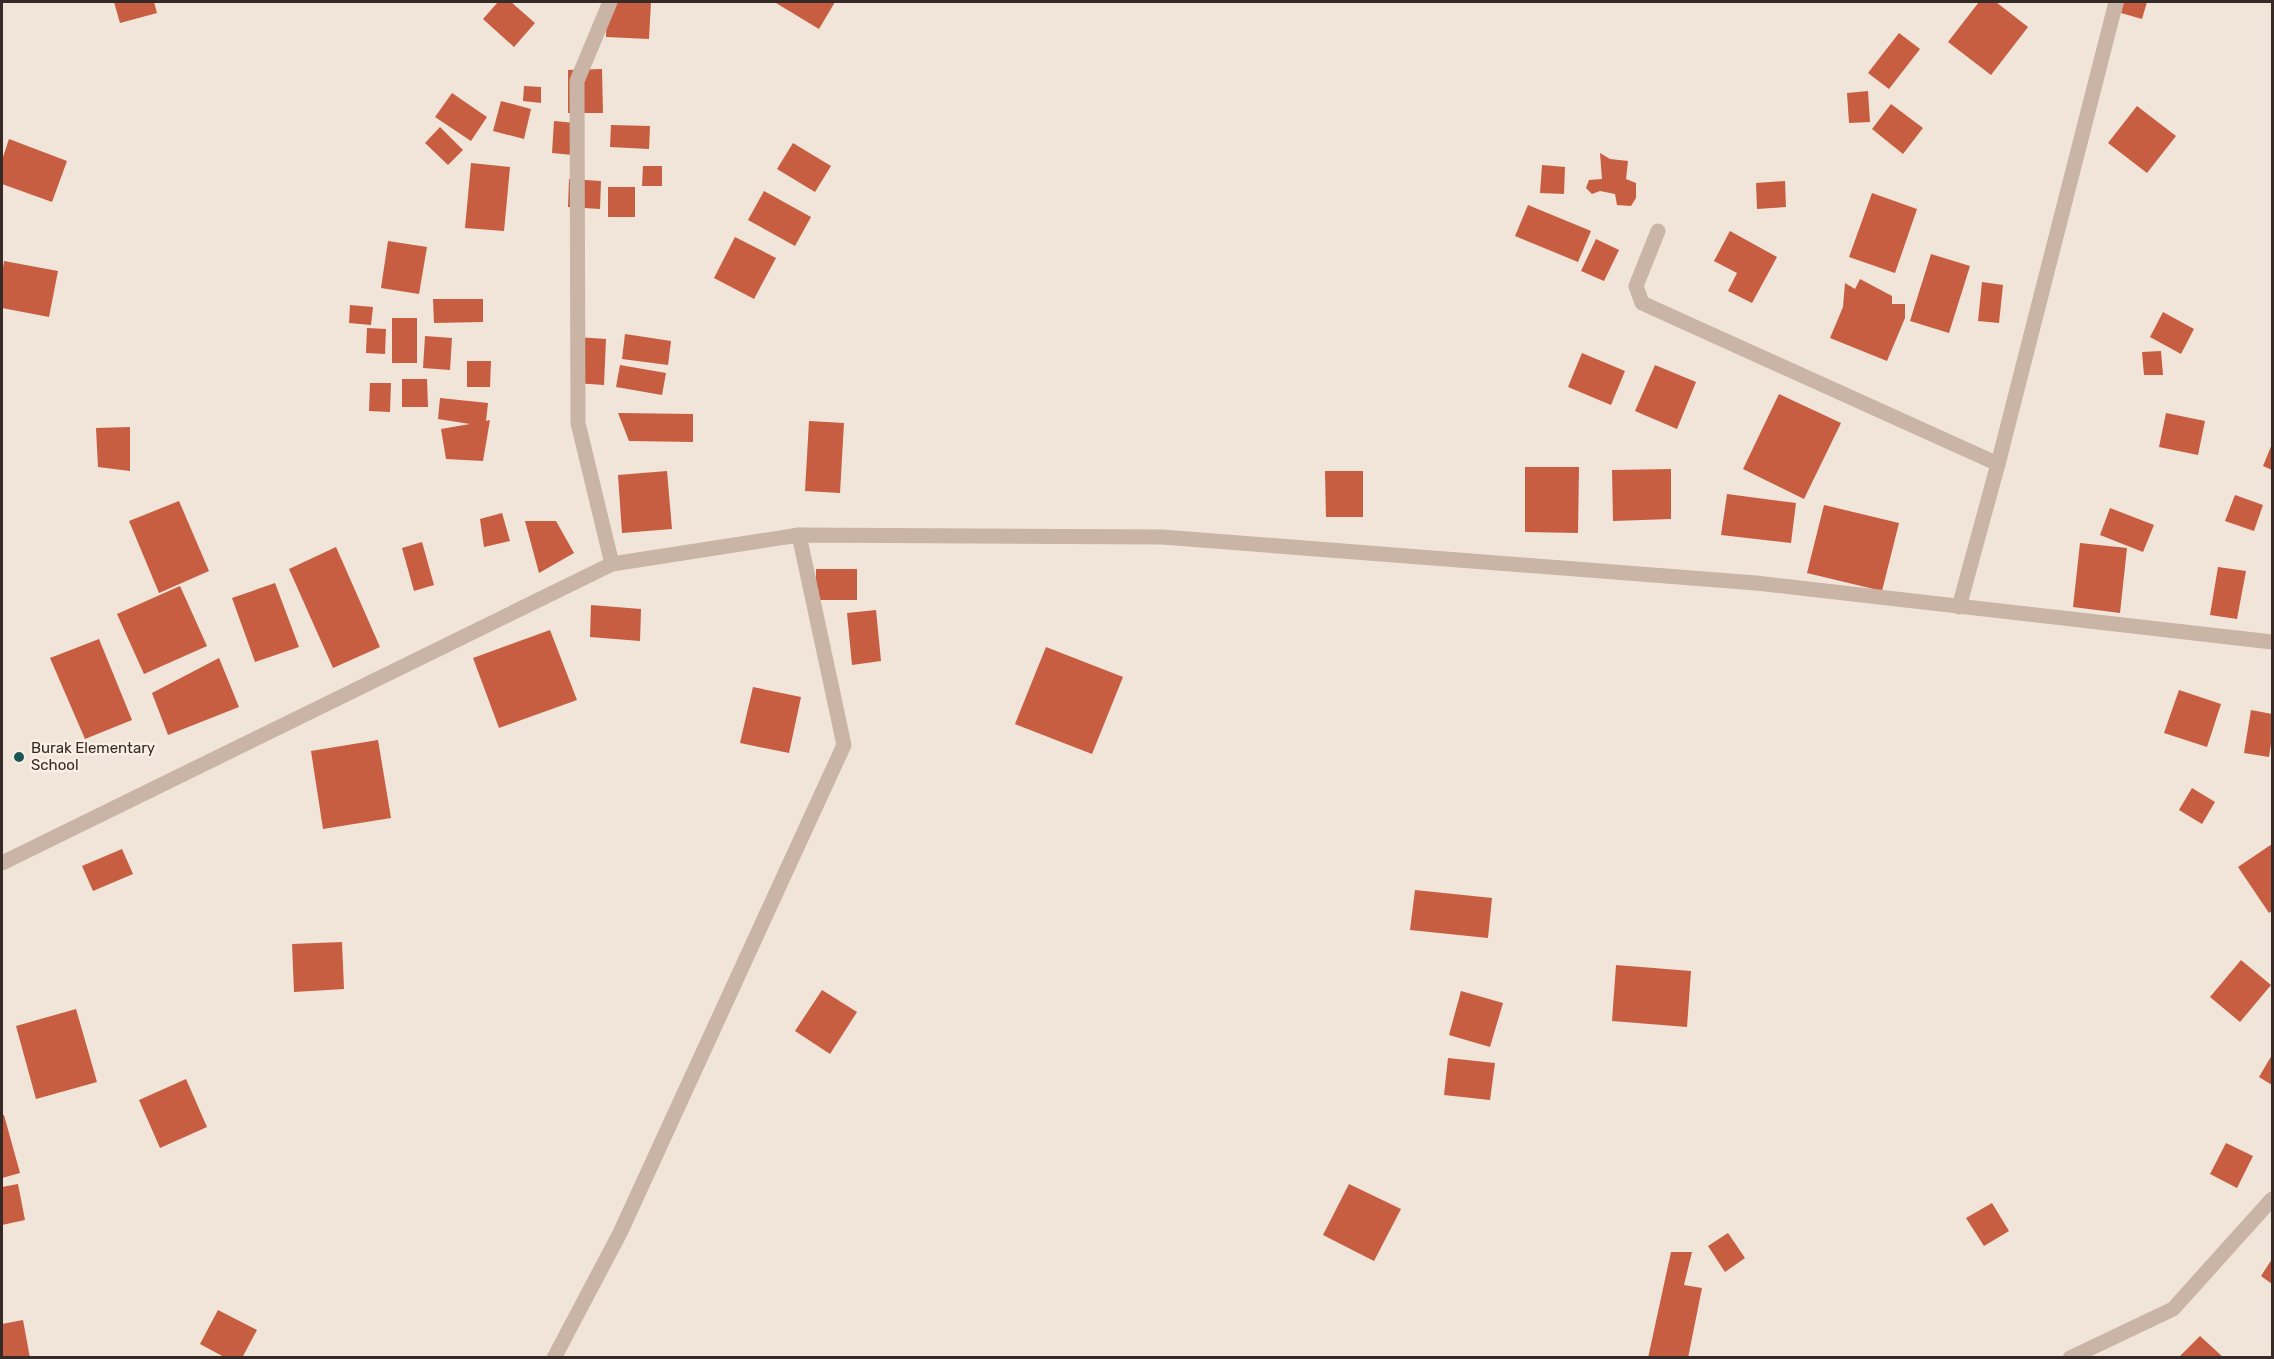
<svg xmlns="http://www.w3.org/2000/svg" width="2274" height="1359" font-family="Rubik,sans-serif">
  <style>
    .building { fill: #c75d41 }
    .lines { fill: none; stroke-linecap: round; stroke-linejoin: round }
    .minor { stroke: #c9b4a5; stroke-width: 15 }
    .poi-dot { fill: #1c5556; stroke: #f9efe5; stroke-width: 2 }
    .labels { text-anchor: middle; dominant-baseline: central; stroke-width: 5; stroke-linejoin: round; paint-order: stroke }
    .poi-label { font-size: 15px; fill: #352a26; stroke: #f9efe5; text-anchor: start }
  </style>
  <rect width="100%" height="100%" fill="#f1e5d9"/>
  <g class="building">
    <polygon points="114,2 154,2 157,13 120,23"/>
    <polygon points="498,2 511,2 535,23 514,47 483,19"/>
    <polygon points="607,2 651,2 649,39 606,37"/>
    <polygon points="777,2 835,2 819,29 776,3"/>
    <polygon points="1979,2 1996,2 2028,27 1991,75 1948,42"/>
    <polygon points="2124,2 2147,2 2142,19 2121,13"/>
    <polygon points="1899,33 1920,49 1889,89 1868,73"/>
    <polygon points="602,69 603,113 568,113 568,70"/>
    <polygon points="524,86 541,87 541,103 523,101"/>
    <polygon points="1868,91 1870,122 1849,123 1847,93"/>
    <polygon points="452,93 487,117 471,141 435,117"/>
    <polygon points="501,101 531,109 524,139 493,131"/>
    <polygon points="1891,104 1923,128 1903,154 1872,129"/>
    <polygon points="2137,106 2176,136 2147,173 2108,143"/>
    <polygon points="554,121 575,123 573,155 552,153"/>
    <polygon points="611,125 650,126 649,149 610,147"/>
    <polygon points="440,127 463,150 448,165 425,143"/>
    <polygon points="9,139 67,161 52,202 2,184 2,160"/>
    <polygon points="793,143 831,166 815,192 777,169"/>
    <polygon points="1600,153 1610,159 1628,161 1626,179 1636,183 1636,198 1631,206 1617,205 1615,194 1600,191 1592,194 1586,188 1589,180 1602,179"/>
    <polygon points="471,163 510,167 504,231 465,228"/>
    <polygon points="1542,165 1565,167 1564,194 1540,193"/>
    <polygon points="643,166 662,166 662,186 642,186"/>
    <polygon points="569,179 601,181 600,209 568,207"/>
    <polygon points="1785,181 1786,207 1757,209 1756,183"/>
    <rect x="608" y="187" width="27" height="30"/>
    <polygon points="764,191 811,217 795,246 748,220"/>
    <polygon points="1872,193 1917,209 1895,273 1849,257"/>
    <polygon points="1528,205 1591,231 1578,262 1515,236"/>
    <polygon points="1730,231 1777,257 1752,303 1728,291 1737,273 1714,261"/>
    <polygon points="735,237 776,258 754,299 714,278"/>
    <polygon points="1596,239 1619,250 1604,281 1581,271"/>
    <polygon points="388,241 427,247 419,294 381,288"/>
    <polygon points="1931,254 1970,266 1949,333 1910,321"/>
    <polygon points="4,261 58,271 49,317 2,308 2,275"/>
    <polygon points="1860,279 1892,296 1892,304 1905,304 1905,318 1887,361 1830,338 1843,307 1845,283 1855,289"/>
    <polygon points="1982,282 2003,285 1999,323 1978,321"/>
    <polygon points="433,299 483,299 483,322 434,323"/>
    <polygon points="350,305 373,307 371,325 349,323"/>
    <polygon points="2163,312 2194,329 2181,354 2150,337"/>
    <rect x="392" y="318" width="25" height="45"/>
    <polygon points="367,328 386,329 385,354 366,353"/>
    <polygon points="625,334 671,341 668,365 622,359"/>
    <polygon points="425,336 452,338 450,370 423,368"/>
    <polygon points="577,337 606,339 604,385 574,383"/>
    <polygon points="2161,351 2163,375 2144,375 2142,352"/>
    <polygon points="1582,353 1625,371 1611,405 1568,387"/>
    <polygon points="467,361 491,361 490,387 467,387"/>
    <polygon points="620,365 666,373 662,395 616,387"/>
    <polygon points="1655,365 1696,382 1677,429 1635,411"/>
    <polygon points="402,379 427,379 428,407 402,407"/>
    <polygon points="370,383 391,383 390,412 369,411"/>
    <polygon points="1779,394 1841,423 1804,499 1743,469"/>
    <polygon points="440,398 488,403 486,421 490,420 483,461 446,459 441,429 470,424 438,419"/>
    <polygon points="618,413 693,414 693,442 629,441"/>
    <polygon points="2166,413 2205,421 2198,455 2159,447"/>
    <polygon points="809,421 844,423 840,493 805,491"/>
    <polygon points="130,427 130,471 98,467 96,428"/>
    <polygon points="2272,444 2272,470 2263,466"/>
    <polygon points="1525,467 1579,467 1578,533 1525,532"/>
    <polygon points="1671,469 1671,519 1613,521 1612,470"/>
    <polygon points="667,471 672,529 622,533 618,475"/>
    <polygon points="1325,471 1363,471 1363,517 1326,517"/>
    <polygon points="1727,494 1796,503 1791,543 1721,535"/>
    <polygon points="2235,495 2263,505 2254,531 2225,521"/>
    <polygon points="179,501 209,571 159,593 129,521"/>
    <polygon points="1824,505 1899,523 1882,591 1807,573"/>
    <polygon points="2110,508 2154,525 2143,552 2100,535"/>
    <polygon points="502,513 510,541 484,547 480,519"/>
    <polygon points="525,521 556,521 574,553 539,573"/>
    <polygon points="422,542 434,585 414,591 402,548"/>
    <polygon points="2080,543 2127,548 2120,613 2073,607"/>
    <polygon points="336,547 380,647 333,668 289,569"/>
    <polygon points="2218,567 2246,571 2237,619 2210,615"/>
    <rect x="816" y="569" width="41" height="31"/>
    <polygon points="275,583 299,647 255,662 232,598"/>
    <polygon points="180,586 207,646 144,674 117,614"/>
    <polygon points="591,605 641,609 640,641 590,637"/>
    <polygon points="876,610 881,661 852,665 847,613"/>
    <polygon points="550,630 577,700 499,728 473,658"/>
    <polygon points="99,639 132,720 85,739 50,658"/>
    <polygon points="1046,647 1123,677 1092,754 1015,724"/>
    <polygon points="219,658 239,707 168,735 152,693"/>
    <polygon points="753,687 801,697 789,753 740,743"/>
    <polygon points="2179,690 2221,704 2207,747 2164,733"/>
    <polygon points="2251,710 2272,714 2272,737 2269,757 2244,753"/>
    <polygon points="378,740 391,818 323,829 311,751"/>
    <polygon points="2192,788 2215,802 2202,824 2179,810"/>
    <polygon points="2272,844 2272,911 2269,913 2238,867"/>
    <polygon points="122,849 133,874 93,891 82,866"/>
    <polygon points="1415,890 1492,898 1488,938 1410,930"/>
    <polygon points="342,942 344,989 294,992 292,944"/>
    <polygon points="2241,960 2271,985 2240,1022 2210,997"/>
    <polygon points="1616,965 1691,971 1687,1027 1612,1021"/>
    <polygon points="822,990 857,1012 830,1054 795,1031"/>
    <polygon points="1461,991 1503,1003 1490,1047 1449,1035"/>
    <polygon points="76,1009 97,1082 36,1099 16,1026"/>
    <polygon points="2272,1055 2272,1085 2259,1077"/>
    <polygon points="1448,1058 1495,1063 1490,1100 1444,1095"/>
    <polygon points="186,1079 207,1127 160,1148 139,1100"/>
    <polygon points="2,1115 4,1115 20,1173 2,1178"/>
    <polygon points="2226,1143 2253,1156 2237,1188 2210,1174"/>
    <polygon points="18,1184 25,1220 2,1225 2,1187"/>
    <polygon points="1349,1184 1401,1209 1374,1261 1323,1235"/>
    <polygon points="1992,1203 2009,1231 1984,1246 1966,1218"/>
    <polygon points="1728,1233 1745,1258 1725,1272 1708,1246"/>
    <polygon points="1671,1252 1692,1252 1684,1285 1702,1288 1688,1358 1648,1358"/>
    <polygon points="2272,1259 2272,1284 2261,1276"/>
    <polygon points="218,1310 257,1330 242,1358 226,1358 200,1344"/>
    <polygon points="23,1320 30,1358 2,1358 2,1324"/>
    <polygon points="2200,1336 2224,1358 2180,1356"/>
  </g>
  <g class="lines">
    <g class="minor">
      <polyline points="610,2 577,81 578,423 612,564"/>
      <polyline points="1658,231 1636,286 1642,303 1998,464"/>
      <polyline points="1959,607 1998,464 2116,2"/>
      <polyline points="2,863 612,564 799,535 1162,537 1756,583 2272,642"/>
      <polyline points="554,1358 620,1233 844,745 799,535"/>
      <polyline points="2070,1358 2173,1309 2272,1199"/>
    </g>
  </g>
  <circle class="poi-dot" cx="19" cy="757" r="6"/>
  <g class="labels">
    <g class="poi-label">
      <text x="31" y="748">Burak Elementary<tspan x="31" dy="17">School</tspan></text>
    </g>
  </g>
  <rect width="2274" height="1359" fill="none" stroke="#352a26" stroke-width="6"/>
</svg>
